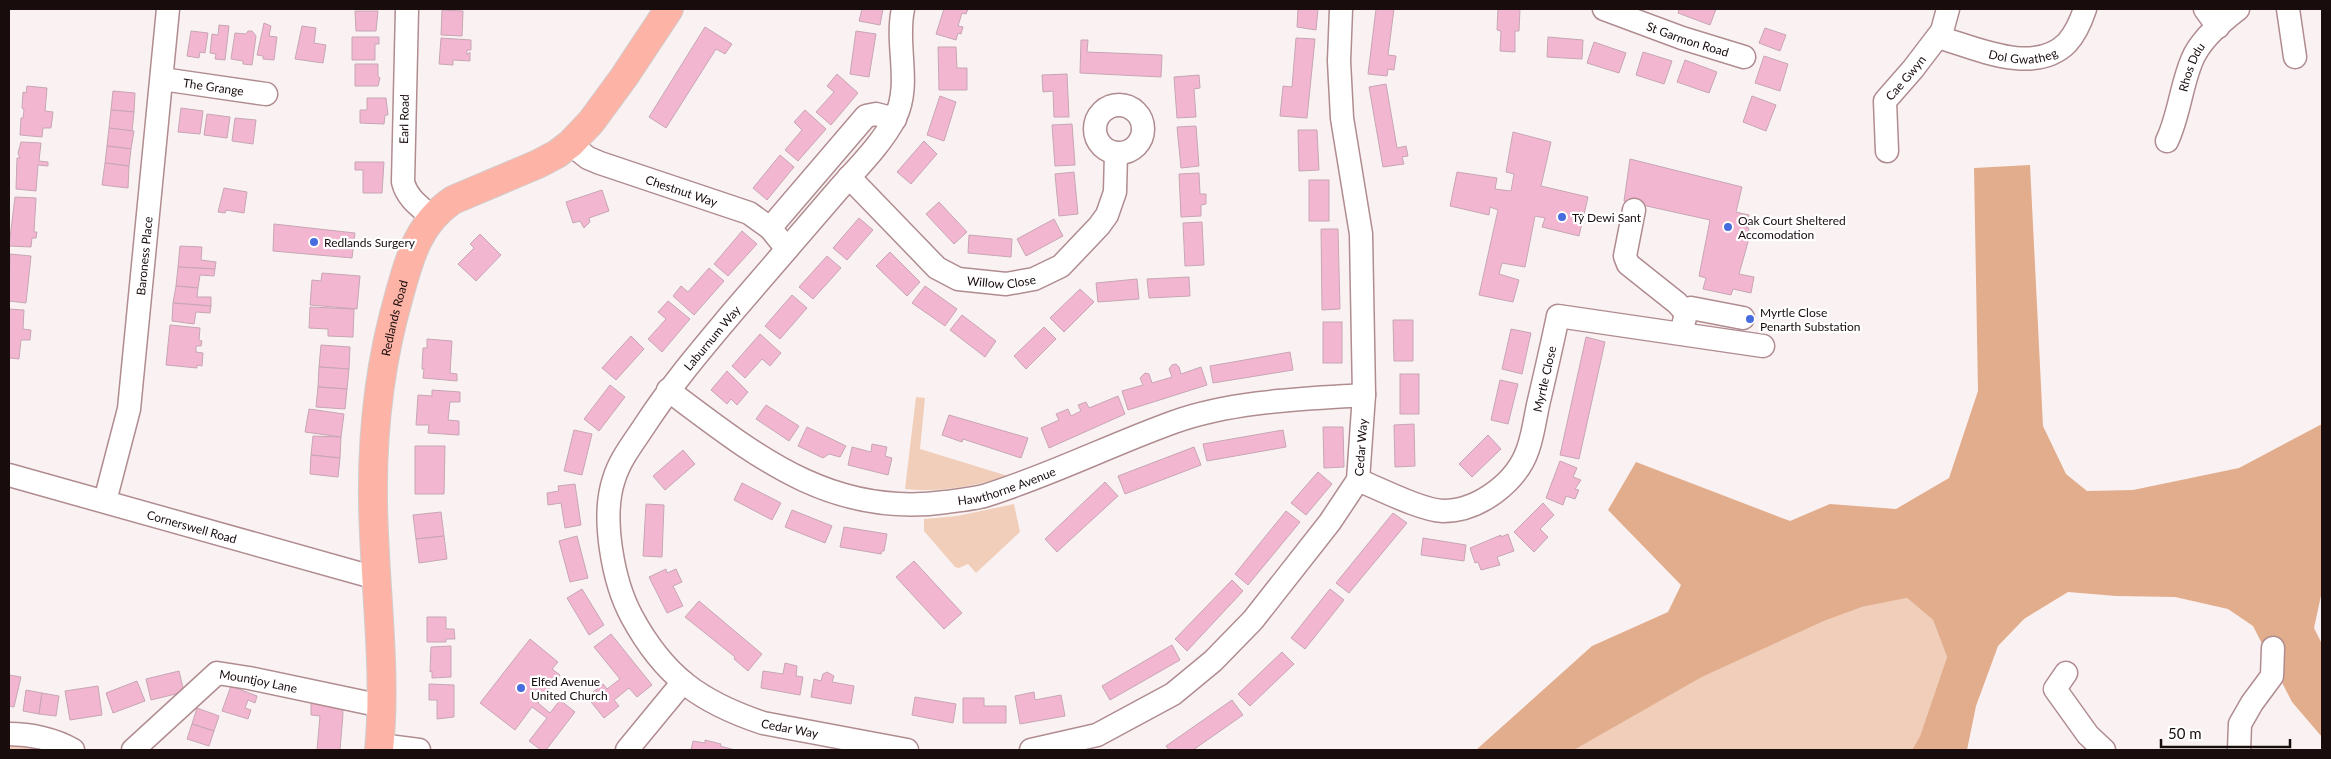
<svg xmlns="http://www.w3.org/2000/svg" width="2331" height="759" font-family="Lato,sans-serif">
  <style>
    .green { fill: #f0ceb9 }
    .forest { fill: #e2ad8c }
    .building { fill: #f2b6d1; stroke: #c7a6b4 }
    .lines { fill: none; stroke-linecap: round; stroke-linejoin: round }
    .minor-casing { stroke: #b08c90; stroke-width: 25 }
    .major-casing { stroke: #d1cecf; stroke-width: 30 }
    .minor { stroke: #fff; stroke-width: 22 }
    .major { stroke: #fdb3a5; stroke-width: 28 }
    .poi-dot { fill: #466cdf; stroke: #fff; stroke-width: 2 }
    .labels { text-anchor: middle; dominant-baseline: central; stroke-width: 4.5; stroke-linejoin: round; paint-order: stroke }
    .street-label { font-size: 12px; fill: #180c0d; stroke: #fff }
    .poi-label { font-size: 12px; fill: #180c0d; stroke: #fff; text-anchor: start }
  </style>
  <rect width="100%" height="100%" fill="#faf2f2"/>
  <g class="green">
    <path d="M 916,397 L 925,398 L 920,449 L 1008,476 C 975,486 939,493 905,489 Z"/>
    <polygon points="1014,504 1020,532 976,573 968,564 959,568 955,567 924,531 924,519 957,516"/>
    <polygon points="1907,598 1933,620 1947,657 1920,736 1912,750 1574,750 1702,677 1824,621 1862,607"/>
    <polygon points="9,740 60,750 9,750"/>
  </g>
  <polygon class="forest" points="2030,165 2043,426 2066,474 2087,491 2133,490 2239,468 2322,424 2322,591 2314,628 2322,644 2322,737 2292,702 2253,626 2228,609 2175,597 2116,596 2068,592 2024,619 1998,646 1976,706 1967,750 1912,750 1920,736 1947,657 1933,620 1907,598 1862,607 1824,621 1702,677 1574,750 1476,750 1592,646 1668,612 1681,585 1608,510 1636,462 1790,521 1830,504 1896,509 1949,478 1978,391 1974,168"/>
  <g class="building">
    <polygon points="862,9 883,9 880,25 859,21"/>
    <polygon points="944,9 968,9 966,14 962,13 958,26 963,27 961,34 958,33 956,40 936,34"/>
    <polygon points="1298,9 1318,9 1316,30 1297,27"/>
    <polygon points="1376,9 1394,9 1388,55 1396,56 1394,70 1388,69 1387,76 1368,74"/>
    <polygon points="1498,9 1520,9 1519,31 1515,31 1515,52 1500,51 1501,31 1497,30"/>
    <polygon points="1679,9 1716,9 1710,25 1678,13"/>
    <polygon points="442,10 463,11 462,36 441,35"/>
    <polygon points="355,11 378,11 376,31 356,31"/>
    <polygon points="264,23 271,26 269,36 277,37 274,60 263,59 263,56 257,55"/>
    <polygon points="219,25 229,26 225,60 215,59 216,54 210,53 212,34 218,35"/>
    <polygon points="302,26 316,28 314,43 326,45 323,63 295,59"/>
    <polygon points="705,27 732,44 725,54 716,49 666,128 649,117"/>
    <polygon points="1765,28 1786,35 1780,51 1759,43"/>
    <polygon points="191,31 208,33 205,53 200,52 199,58 187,56"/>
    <polygon points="248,31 252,31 256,36 252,65 243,64 243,61 231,59 235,33 246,34"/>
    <polygon points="856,31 876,34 869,77 850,74"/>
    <polygon points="352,37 379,37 379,44 375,44 375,60 352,60"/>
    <polygon points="1548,37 1583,40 1582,59 1547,57"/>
    <polygon points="441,38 471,40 471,50 467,50 467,55 470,52 470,61 453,60 453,65 439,64"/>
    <polygon points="1296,38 1315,39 1307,118 1280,116 1283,86 1292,87"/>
    <polygon points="1081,40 1088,40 1087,52 1162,55 1161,77 1080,73"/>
    <polygon points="1594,42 1626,53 1619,73 1587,63"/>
    <polygon points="938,47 956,47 957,68 967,68 967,90 939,90"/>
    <polygon points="1643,52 1672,61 1664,84 1636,75"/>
    <polygon points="1764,56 1788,64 1780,91 1755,83"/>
    <polygon points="1685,60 1717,72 1709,93 1677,82"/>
    <polygon points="355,64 378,64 378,76 380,78 378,86 355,86"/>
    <polygon points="837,74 858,93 831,125 816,112 834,92 827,86"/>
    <polygon points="1067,74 1069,117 1054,117 1053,91 1043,92 1042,75"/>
    <polygon points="1199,75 1200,88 1194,89 1196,117 1177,118 1174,77"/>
    <polygon points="1386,84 1397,148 1406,146 1408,156 1402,157 1404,164 1383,167 1369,87"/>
    <polygon points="27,86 47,88 45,111 53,112 51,128 43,128 42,137 20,135 21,118 23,118 24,110 22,108 23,92 26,93"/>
    <polygon points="113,91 135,93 134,112 111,110"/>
    <polygon points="940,96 956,102 944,141 927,135"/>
    <polygon points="1752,96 1776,105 1766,131 1743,122"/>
    <polygon points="367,98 386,98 388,115 385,115 384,124 360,123 360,110 367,110"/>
    <polygon points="181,108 203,111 200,134 178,132"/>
    <polygon points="111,110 134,112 132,131 109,128"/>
    <polygon points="805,110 826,129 798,161 785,150 802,130 794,122"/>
    <polygon points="207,114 230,117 227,138 204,135"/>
    <polygon points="235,118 256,120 253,144 232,141"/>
    <polygon points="1072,124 1075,165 1055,166 1052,125"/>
    <polygon points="1196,126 1199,166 1181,168 1177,127"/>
    <polygon points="109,128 134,131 131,149 107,146"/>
    <polygon points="1298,130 1317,130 1319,170 1299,171"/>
    <polygon points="1513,132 1551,142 1541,186 1588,197 1579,236 1542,227 1545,218 1535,216 1525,267 1502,263 1499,274 1519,280 1513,302 1479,295 1498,210 1490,207 1489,215 1450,206 1457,172 1497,178 1495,189 1511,191 1514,174 1506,172"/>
    <polygon points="924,141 937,154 911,184 897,172"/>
    <polygon points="21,142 41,143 39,161 48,162 48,166 38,165 36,191 16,189 17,158 20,158 18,153"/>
    <polygon points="107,146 131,149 129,166 105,163"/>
    <polygon points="780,155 794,167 767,200 753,188"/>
    <polygon points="1630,159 1742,187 1736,212 1749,215 1746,227 1749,228 1747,235 1750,235 1739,274 1754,277 1751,293 1733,289 1731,295 1703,289 1706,278 1699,276 1710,220 1624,201"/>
    <polygon points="355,162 384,162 382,193 363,193 363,170 355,170"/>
    <polygon points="105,163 129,166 128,188 102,185"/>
    <polygon points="1074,172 1078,214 1059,216 1055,174"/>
    <polygon points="1199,173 1200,194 1206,194 1206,204 1201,205 1201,216 1181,217 1179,174"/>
    <rect x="1309" y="180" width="20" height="41"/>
    <polygon points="224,188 247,192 244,213 226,210 225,213 218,212"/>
    <polygon points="602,190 609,211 589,218 590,222 584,228 580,221 573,223 566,202"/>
    <polygon points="15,197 36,198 34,232 37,232 36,238 32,238 31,247 9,246"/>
    <polygon points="939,202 967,232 954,244 926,214"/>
    <polygon points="859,218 873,230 847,260 833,248"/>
    <polygon points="1054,219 1063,236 1026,256 1017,239"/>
    <polygon points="1202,222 1204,265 1185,266 1183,223"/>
    <polygon points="274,224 355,233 352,258 273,251"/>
    <polygon points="1321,229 1338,229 1340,309 1322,310"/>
    <polygon points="742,231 757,244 728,276 714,264"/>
    <polygon points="480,234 501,255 476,281 458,264 474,248 470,244"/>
    <polygon points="969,235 1012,239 1011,257 968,253"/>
    <polygon points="180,246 202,247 201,260 216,262 215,269 178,267"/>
    <polygon points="890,252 920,282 907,296 876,266"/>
    <polygon points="10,254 31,256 26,303 9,301"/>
    <polygon points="827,256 841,268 813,299 799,287"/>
    <polygon points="178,267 215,269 214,276 200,275 198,288 176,286"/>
    <polygon points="709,268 724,281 694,315 673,296 681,286 688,292"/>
    <polygon points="322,273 360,276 357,309 310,305 312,280 321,281"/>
    <polygon points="1189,277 1190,296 1149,298 1147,279"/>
    <polygon points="1137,279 1139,299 1098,302 1096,283"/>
    <polygon points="176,286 198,288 197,297 211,297 211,306 173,303"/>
    <polygon points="925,286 957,309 945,326 912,303"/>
    <polygon points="1080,289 1094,302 1064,332 1050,318"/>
    <polygon points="792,295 807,308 780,339 765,326"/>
    <polygon points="668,301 690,319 662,352 648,339 666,319 658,312"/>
    <polygon points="173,303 211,306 210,313 196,312 194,324 172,321"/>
    <polygon points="310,307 354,309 353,337 328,336 328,329 309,328"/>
    <polygon points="9,309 24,310 23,329 31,330 30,340 21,340 19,359 9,358"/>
    <polygon points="962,315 996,341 985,357 950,330"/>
    <polygon points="1393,320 1413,320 1413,361 1394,361"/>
    <rect x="1323" y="322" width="19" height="41"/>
    <polygon points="170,325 200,328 199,340 202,341 201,346 196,346 196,352 203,353 202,366 197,365 197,368 166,365"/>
    <polygon points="1044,327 1056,339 1026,369 1014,356"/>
    <polygon points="1511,329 1531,333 1522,374 1502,369"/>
    <polygon points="760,334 781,353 770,366 762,359 745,378 732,366"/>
    <polygon points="631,336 644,349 616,380 602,368"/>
    <polygon points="1586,337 1605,342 1579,459 1560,455"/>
    <polygon points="427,339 452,341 450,373 457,374 457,381 423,378 424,369 422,369 423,348 427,348"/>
    <polygon points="321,345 350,347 349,369 319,367"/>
    <polygon points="1290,352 1293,370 1213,383 1210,366"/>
    <polygon points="1176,364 1179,367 1181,374 1201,367 1207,385 1128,410 1122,391 1143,385 1140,378 1145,373 1149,374 1152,383 1172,377 1169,369 1172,365"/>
    <polygon points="319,367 349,369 347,389 318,387"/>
    <polygon points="727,371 748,392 737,405 731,399 727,404 711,390"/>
    <rect x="1400" y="374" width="19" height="40"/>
    <polygon points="1500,380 1518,384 1508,424 1491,420"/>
    <polygon points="610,385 625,397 599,431 584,419"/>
    <polygon points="318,387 347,389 345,409 316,407"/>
    <polygon points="432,390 460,392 460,402 450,402 448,420 459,421 459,435 428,433 429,425 416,425 418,395 432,396"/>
    <polygon points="1118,396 1125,414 1049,448 1041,428 1059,420 1056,414 1068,409 1071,416 1081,411 1078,405 1086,402 1089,408"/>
    <polygon points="766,405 799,426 789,441 756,419"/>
    <polygon points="309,409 344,414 341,437 305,432"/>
    <polygon points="949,415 1028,438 1021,458 963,439 962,442 942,435"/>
    <polygon points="1414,424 1415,466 1395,467 1394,425"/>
    <polygon points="807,427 846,446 840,457 829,454 823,458 798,446"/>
    <polygon points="1323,427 1343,427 1344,467 1324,468"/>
    <polygon points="574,430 592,434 582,475 564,471"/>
    <polygon points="1283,430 1286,447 1207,461 1203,444"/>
    <polygon points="1488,435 1501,449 1472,477 1459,464"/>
    <polygon points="313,436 341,437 340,458 311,455"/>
    <polygon points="872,444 887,447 885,456 892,458 888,475 848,465 852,447 871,452"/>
    <polygon points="415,446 445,446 444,494 415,494"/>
    <polygon points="1194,447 1201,465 1125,494 1118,476"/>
    <polygon points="683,450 695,464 665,490 653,476"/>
    <polygon points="311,455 340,458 338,477 310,474"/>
    <polygon points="1560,461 1577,468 1573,477 1581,480 1575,489 1579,490 1575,499 1566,496 1563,505 1546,498"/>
    <polygon points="1318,472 1332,484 1306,515 1291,503"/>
    <polygon points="1105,482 1118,496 1057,552 1045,539"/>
    <polygon points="742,483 781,503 772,520 734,500"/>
    <polygon points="575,484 581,525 565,528 561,503 548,505 547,493 559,491 558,486"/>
    <polygon points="1543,503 1554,515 1540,529 1548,537 1534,552 1514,532"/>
    <polygon points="646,504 664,505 662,557 643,556"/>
    <polygon points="792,510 832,526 825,543 785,527"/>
    <polygon points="1286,511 1300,522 1248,585 1235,574"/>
    <polygon points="441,512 444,536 416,539 413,515"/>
    <polygon points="1393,513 1407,523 1349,593 1336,583"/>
    <polygon points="844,527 887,534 884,551 882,551 881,554 840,547"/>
    <polygon points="1508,534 1514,551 1497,557 1500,565 1481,570 1478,562 1475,563 1470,548 1501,535 1501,537"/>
    <polygon points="444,536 447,559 419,563 416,539"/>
    <polygon points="577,536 588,578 570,582 559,541"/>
    <polygon points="1423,538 1466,545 1464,561 1421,555"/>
    <polygon points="914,561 962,613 944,629 896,577"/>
    <polygon points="666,569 667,573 676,569 682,582 673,586 683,606 667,613 649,577"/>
    <polygon points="1232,580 1243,591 1187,651 1175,639"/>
    <polygon points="582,589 604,625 589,635 567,598"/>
    <polygon points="1330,589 1344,600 1305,649 1291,638"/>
    <polygon points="699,601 762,654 748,671 734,659 735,657 685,617"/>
    <polygon points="427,617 446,617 446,629 454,629 455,639 446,639 446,642 427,642"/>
    <polygon points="611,634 652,685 637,697 629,688 614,700 619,706 604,718 587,697 603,684 607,689 620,679 594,647"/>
    <polygon points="530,639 558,662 552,669 560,675 538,703 550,713 560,700 575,712 546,750 541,750 529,741 547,718 532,707 515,730 480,703"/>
    <polygon points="1172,645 1180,660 1110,700 1102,686"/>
    <polygon points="451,646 451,677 432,678 432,671 430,672 431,647"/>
    <polygon points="1282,652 1294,664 1250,706 1238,694"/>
    <polygon points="785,663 797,666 796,676 803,677 800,695 761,688 763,671 783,674"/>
    <polygon points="179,671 184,692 151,700 146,679"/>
    <polygon points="827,672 834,676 832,682 854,686 851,704 811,697 814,679 821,681 823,674"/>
    <polygon points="9,675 21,677 14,707 9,706"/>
    <polygon points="137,681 145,701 113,713 106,693"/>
    <polygon points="429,684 454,685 454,717 437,719 437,700 429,700"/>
    <polygon points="98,686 102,715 70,720 65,691"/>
    <polygon points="231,686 257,696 255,703 248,700 245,708 251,710 248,719 222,711"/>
    <polygon points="26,690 42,693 39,714 23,711"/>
    <polygon points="1034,692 1035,700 1061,695 1065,716 1020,724 1015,696"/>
    <polygon points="42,693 59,696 56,716 39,714"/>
    <polygon points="915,697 956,704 953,723 912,715"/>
    <polygon points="963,698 984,698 984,706 1006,706 1006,723 963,723"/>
    <polygon points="311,700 342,702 343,714 340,750 317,750 320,716 311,715"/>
    <polygon points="1232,700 1243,715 1193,750 1169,750 1166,746"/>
    <polygon points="197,708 219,716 214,731 192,724"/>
    <polygon points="192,724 214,731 209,746 187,739"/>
    <polygon points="705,740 721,744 720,746 735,750 691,750 693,741 705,743"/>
  </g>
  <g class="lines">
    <g class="minor-casing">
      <g id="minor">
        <path d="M 407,9 L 403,182 C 407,198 419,206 432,217"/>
        <path id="s1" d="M 903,9 C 895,45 912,84 895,118 C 882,144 855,170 837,191 C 802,232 767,272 732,313 C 702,349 671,385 645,425 C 634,442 620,459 614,479 C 601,517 613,582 632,617 C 664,676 700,702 763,723 L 907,750"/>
        <path id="s2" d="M 1604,9 L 1682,38 L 1744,57"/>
        <polyline points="2205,9 2218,27"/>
        <polyline points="2288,9 2295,57"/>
        <path id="s3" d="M 1938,37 C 1976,48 2034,76 2067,43 C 2076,33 2081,21 2085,9"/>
        <path id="s4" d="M 162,79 L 266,94"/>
        <circle cx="1119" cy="129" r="24"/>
        <path id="s5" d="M 2167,141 C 2179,116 2181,86 2192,60 C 2200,40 2221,22 2238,9"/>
        <path id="s6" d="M 570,144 L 588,158 L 600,163 L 749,213 L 770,228 L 787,249"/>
        <path id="s7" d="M 1887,151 L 1885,101 L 1913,69 L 1942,31 L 1948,9"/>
        <path id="s8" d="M 849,177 L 937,268 L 958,279 L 1006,284 L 1034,279 L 1061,266 L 1099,226 L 1107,215 L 1115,192 L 1116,153"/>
        <polyline points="1634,210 1625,256 1628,264 1677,303 1686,313"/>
        <polyline points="770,228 866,116 876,114 895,119"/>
        <polyline points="1683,326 1686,313 1691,308 1743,318"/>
        <path id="s9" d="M 668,390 C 755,455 830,518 946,502 C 959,500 972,499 984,496 C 1049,476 1110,445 1174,422 C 1233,401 1302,399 1364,395"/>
        <path id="s10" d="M 9,475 L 376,578"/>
        <path id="s11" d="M 1358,480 C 1380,489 1421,510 1443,511 C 1479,511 1517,482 1528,449 C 1533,435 1535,419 1538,405 C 1545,375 1552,345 1558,316 L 1763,346"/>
        <path id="s12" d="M 105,501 L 129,409 L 168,9"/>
        <polyline points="2066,673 2055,689 2088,735 2104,750"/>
        <path d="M 9,734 C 30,734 55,739 73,750"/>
        <polyline points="380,745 419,750"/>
        <path id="s13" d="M 133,750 L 217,673 L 249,678 L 382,706"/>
        <polyline points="627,750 683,682"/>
        <path id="s14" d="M 1031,750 L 1097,735 L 1173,694 L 1213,661 L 1253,620 L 1330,522 L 1358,480 L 1364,395 L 1361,234 L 1342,118 L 1339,61 L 1341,9"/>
        <polyline points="2239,750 2240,724 2252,703 2272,676 2273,648"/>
      </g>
    </g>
    <g class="major-casing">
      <g id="major">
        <path id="s15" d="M 379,750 C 387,668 374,584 373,501 C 372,432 380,362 399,296 C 410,256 418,224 453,200 L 538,164 L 557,154 L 570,144 L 591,122 L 624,77 L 669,9"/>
      </g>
    </g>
    <use href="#minor" class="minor"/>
    <use href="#major" class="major"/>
  </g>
  <g class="poi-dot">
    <circle cx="1562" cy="217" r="5"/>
    <circle cx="1728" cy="227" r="5"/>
    <circle cx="314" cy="242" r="5"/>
    <circle cx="1750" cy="319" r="5"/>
    <circle cx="521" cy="688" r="5"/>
  </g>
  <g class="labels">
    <g class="street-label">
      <text stroke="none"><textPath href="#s2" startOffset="89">St Garmon Road</textPath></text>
      <text stroke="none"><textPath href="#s3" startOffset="88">Dol Gwatheg</textPath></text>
      <text stroke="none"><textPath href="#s5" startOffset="78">Rhos Ddu</textPath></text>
      <text stroke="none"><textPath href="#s7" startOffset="81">Cae Gwyn</textPath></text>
      <text stroke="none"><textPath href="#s4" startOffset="52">The Grange</textPath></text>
      <text transform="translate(404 119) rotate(-89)">Earl Road</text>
      <text stroke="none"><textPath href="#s6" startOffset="122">Chestnut Way</textPath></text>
      <text stroke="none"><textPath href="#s12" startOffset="249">Baroness Place</textPath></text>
      <text stroke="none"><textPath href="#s8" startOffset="194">Willow Close</textPath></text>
      <text stroke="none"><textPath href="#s15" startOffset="434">Redlands Road</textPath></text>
      <text transform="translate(712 338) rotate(-50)">Laburnum Way</text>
      <text stroke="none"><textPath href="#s11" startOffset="274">Myrtle Close</textPath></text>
      <text stroke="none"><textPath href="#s14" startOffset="471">Cedar Way</textPath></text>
      <text stroke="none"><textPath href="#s9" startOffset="372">Hawthorne Avenue</textPath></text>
      <text stroke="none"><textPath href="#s10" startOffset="190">Cornerswell Road</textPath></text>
      <text stroke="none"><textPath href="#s13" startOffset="156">Mountjoy Lane</textPath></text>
      <text stroke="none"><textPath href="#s1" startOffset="912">Cedar Way</textPath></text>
    </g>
    <g class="poi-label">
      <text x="1572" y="217">Tŷ Dewi Sant</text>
      <text x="1738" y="220">Oak Court Sheltered<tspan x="1738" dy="14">Accomodation</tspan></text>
      <text x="324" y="242">Redlands Surgery</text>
      <text x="1760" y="312">Myrtle Close<tspan x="1760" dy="14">Penarth Substation</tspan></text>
      <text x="531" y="681">Elfed Avenue<tspan x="531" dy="14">United Church</tspan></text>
    </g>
  </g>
  <rect width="2331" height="759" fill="none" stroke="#180c0d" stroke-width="20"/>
  <path d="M2161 739v8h129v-8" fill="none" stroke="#180c0d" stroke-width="2.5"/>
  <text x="2168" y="739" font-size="15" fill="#180c0d" stroke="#ffffff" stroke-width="4" paint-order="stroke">50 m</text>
</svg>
